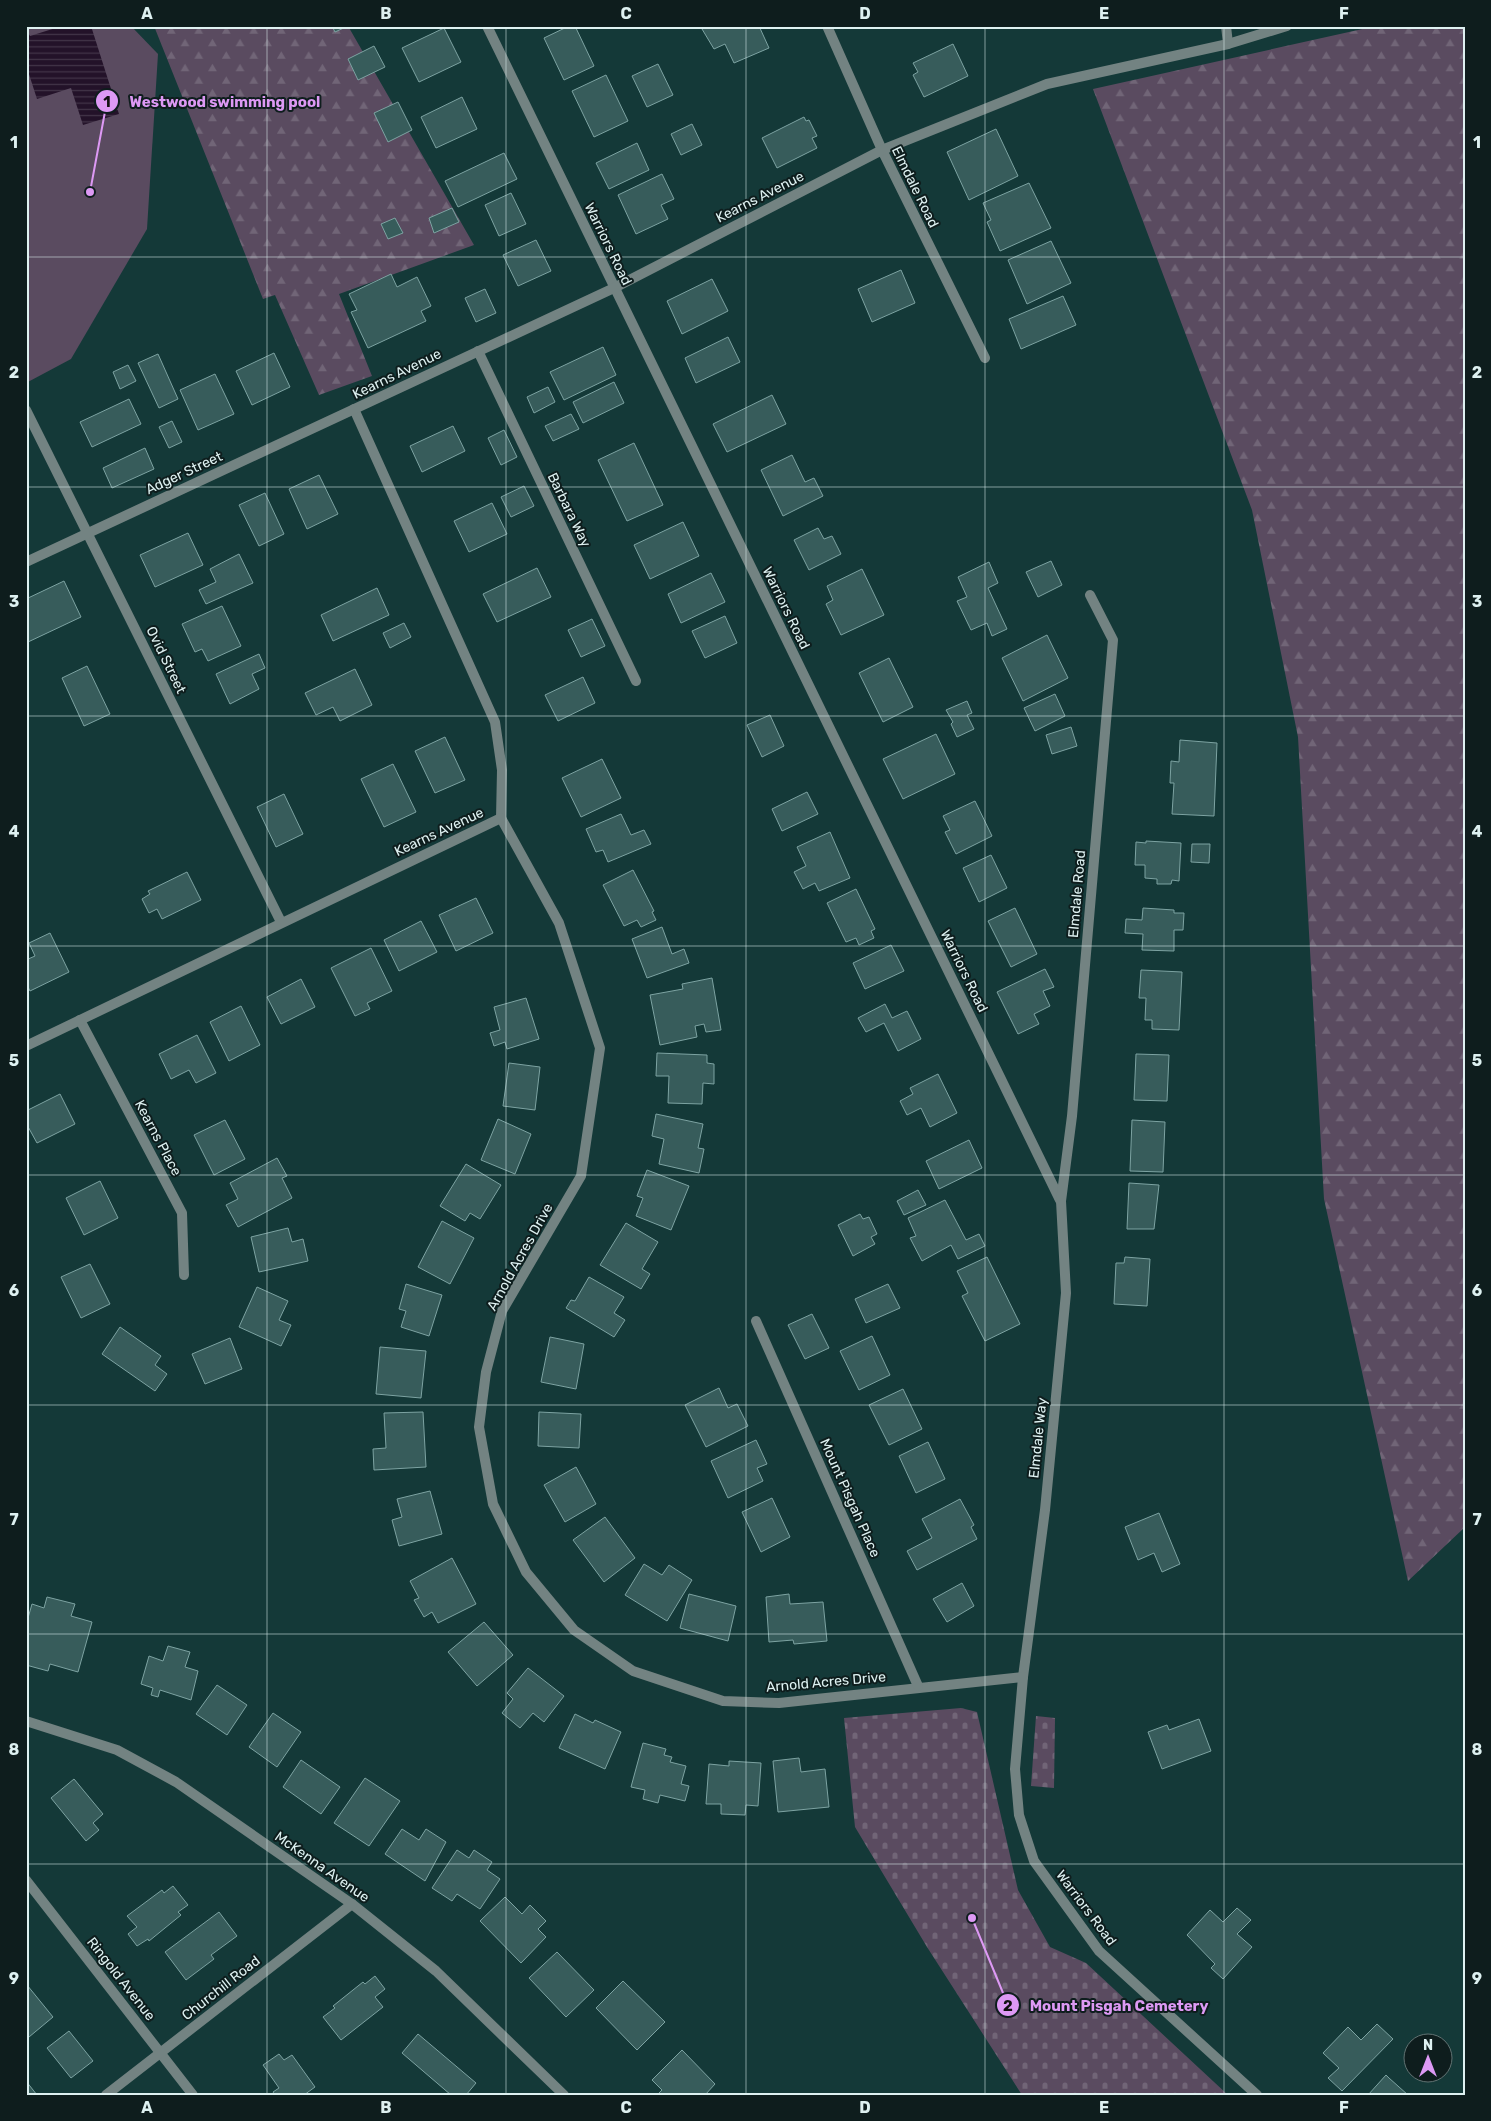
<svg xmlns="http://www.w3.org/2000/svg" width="1491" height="2121" font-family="Rubik,sans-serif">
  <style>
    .green { fill: #5a4b60 }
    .forest { fill: url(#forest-firs) }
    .cemetery { fill: url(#cemetery-stones) }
    .water { fill: url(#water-rules) }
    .building { fill: #375c5b; stroke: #7da3a2 }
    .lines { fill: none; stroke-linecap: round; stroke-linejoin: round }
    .minor { stroke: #738382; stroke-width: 10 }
    .grid { fill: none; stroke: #def1f1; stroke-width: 1; stroke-opacity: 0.55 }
    .labels { text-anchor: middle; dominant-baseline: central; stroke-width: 4; stroke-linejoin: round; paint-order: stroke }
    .street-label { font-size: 14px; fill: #def1f1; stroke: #0e1d1d }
    .leader { fill: none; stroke: #dd99f4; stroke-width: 2 }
    .callout-dot { fill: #dd99f4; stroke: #0e1d1d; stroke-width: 2 }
    .mark-label { font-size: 15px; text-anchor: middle; font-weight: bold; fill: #111 }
    .callout-label { font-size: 15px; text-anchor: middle; font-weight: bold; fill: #dd99f4; stroke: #0e1d1d; stroke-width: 4; stroke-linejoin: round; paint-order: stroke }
    .neatline { fill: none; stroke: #def1f1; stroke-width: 2 }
    .grid-label { font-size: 16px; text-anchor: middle; font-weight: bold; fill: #def1f1 }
  </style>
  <defs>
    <pattern id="forest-firs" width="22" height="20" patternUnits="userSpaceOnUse" patternTransform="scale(1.25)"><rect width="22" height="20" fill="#5a4b60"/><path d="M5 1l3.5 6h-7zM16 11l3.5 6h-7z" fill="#716577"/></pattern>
    <pattern id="cemetery-stones" width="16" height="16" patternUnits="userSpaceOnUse" patternTransform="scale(1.25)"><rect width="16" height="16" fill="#5a4b60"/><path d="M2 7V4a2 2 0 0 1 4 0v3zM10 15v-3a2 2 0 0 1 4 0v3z" fill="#716577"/></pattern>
    <pattern id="water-rules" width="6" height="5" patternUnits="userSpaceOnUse" patternTransform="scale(1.25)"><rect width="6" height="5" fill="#231229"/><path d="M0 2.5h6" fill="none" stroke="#423548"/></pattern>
  </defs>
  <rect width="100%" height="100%" fill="#143938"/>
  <polygon class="green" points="26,26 131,26 158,54 147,229 71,359 26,383"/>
  <g class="forest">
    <polygon points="154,26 348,26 474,245 339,294 372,376 319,395 275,295 263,299"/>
    <polygon points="1376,26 1465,26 1465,1527 1408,1581 1324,1199 1298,737 1252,510 1093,89"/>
  </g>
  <g class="cemetery">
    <polygon points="961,1708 977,1712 1018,1890 1050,1947 1086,1963 1228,2095 1022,2095 927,1947 855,1827 844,1718"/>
    <polygon points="1036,1716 1055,1718 1054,1788 1031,1786"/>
  </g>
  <polygon class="water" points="62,26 91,26 119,114 83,125 71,88 37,99 26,65 26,35 29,34 30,36"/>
  <g class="building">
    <polygon points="332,26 348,26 335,32"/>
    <polygon points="569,26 575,26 594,66 564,80 544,38"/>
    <polygon points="708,26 759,26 769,48 734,63 725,44 714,49 702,29"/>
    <polygon points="444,28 461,62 419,82 402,48"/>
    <polygon points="953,44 968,76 924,97 913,75 918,72 913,63"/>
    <polygon points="374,46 385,67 358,80 348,59"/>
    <polygon points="658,64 673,95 647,107 632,76"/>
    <polygon points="606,75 628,121 594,137 572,91"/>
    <polygon points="462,97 477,129 436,148 421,117"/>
    <polygon points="398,102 412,130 388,142 374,113"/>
    <polygon points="804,117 806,121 809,120 817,136 812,138 817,148 777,168 762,138"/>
    <polygon points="692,124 702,145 681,155 671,134"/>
    <polygon points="996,129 1018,176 969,200 947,152"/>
    <polygon points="637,143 649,170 609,189 596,163"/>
    <polygon points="504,153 517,179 458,207 445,181"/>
    <polygon points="662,174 674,199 661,205 668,219 636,234 618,195"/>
    <polygon points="1029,183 1051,228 1000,251 987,222 991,220 983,203"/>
    <polygon points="511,193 526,224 499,236 485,205"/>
    <polygon points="452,208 459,222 434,233 429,218"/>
    <polygon points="395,218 403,233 388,239 381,224"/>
    <polygon points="536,240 551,271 518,286 503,255"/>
    <polygon points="1051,241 1071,283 1027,304 1008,260"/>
    <polygon points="901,270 915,303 872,322 858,289"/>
    <polygon points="391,274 397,287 417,277 431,306 421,311 426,321 368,348 351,312 357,310 349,294"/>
    <polygon points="712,279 728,311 682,334 667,301"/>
    <polygon points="485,289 496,313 476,322 465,298"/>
    <polygon points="1063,296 1076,325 1021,349 1009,319"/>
    <polygon points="728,337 740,362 696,383 685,358"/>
    <polygon points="603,347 616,375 564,400 550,372"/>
    <polygon points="274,353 290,387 252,405 236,371"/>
    <polygon points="158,354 178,399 159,408 138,363"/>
    <polygon points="128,365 136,381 120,389 113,372"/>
    <polygon points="215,374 234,414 198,430 180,390"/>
    <polygon points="614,382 624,403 583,423 573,402"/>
    <polygon points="548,387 555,402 534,413 527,397"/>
    <polygon points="772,395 786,424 727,452 713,424"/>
    <polygon points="129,399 141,424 92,447 80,422"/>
    <polygon points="571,414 579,429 553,441 545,426"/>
    <polygon points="172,421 182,442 169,448 159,427"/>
    <polygon points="453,426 465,451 422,472 410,446"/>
    <polygon points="504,430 517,457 501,465 488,438"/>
    <polygon points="634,443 663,505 627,521 598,460"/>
    <polygon points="145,448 154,469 112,488 103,468"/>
    <polygon points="792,455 805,482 814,478 823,496 783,516 761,470"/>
    <polygon points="319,475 338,514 307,529 289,489"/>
    <polygon points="524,486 534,506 511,517 501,497"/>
    <polygon points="265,493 284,534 259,546 239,505"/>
    <polygon points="492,503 507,534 469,552 454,521"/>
    <polygon points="683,522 699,556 650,579 634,545"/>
    <polygon points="818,528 824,539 832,536 841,554 809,570 794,540"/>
    <polygon points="188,533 203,565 155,587 140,555"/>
    <polygon points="239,554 253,583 206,604 199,590 216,582 210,569"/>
    <polygon points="1051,561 1062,585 1038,597 1026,572"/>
    <polygon points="989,562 998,583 988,588 1007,629 992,636 987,623 971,630 957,601 967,597 958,577"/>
    <polygon points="537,568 551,597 497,622 483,594"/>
    <polygon points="862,569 884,615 841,635 826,604 833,600 827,586"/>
    <polygon points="711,573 725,602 681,623 668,594"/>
    <polygon points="64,581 81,617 28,642 26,599"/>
    <polygon points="377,588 389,615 333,641 321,615"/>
    <polygon points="222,606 241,646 208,661 202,649 195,652 182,624"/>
    <polygon points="725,616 737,643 705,658 692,631"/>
    <polygon points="592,619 605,646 581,657 568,630"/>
    <polygon points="404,623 411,637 390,648 383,633"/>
    <polygon points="1047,635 1068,678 1023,701 1002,658"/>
    <polygon points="259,654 265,668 252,674 259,689 230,704 216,674"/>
    <polygon points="889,658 913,707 883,722 859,673"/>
    <polygon points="87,666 110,714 84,726 62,678"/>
    <polygon points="355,669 372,705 340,721 333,707 316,715 305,693"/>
    <polygon points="583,677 595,703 558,721 545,695"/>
    <polygon points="1055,694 1065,716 1035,731 1024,708"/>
    <polygon points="967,701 972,713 967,715 974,729 957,737 951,724 953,722 946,710"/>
    <polygon points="770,715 784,746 762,757 747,725"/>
    <polygon points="1071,727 1077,746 1052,754 1046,735"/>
    <polygon points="936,734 955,774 903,799 883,759"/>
    <polygon points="445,737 465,780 435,793 415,751"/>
    <polygon points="1180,740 1217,743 1214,816 1172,814 1174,783 1170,783 1171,761 1179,762"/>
    <polygon points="602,759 621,798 581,817 562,778"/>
    <polygon points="393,764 416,812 384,827 361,779"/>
    <polygon points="807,792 818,814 782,831 772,809"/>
    <polygon points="284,794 303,834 276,847 257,807"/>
    <polygon points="975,801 992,836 956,854 945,832 950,830 943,816"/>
    <polygon points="621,814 631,835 644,830 651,844 608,862 603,850 596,852 586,829"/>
    <polygon points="830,832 850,878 819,891 815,883 803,889 794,872 806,866 797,847"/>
    <polygon points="1146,841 1181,843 1179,881 1172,880 1171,884 1157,884 1157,879 1145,878 1145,865 1135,865 1136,842 1146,843"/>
    <polygon points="1192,844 1210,844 1209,863 1191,862"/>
    <polygon points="991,855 1007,888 979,902 963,868"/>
    <polygon points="633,870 654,911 652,912 656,920 641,927 637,920 624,926 603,885"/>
    <polygon points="187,872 201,900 162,919 157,909 149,913 142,899 150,894 148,891"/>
    <polygon points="856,889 875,929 871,931 874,938 859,945 856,938 846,942 827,903"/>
    <polygon points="476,898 493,933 456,951 439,915"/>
    <polygon points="1015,908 1037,954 1011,967 988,921"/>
    <polygon points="1143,908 1174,910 1174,913 1184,913 1183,930 1174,930 1174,951 1142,950 1143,934 1125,933 1126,919 1142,920"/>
    <polygon points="421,921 437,952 399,971 384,940"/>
    <polygon points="662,927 672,954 684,949 689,963 647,978 632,939"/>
    <polygon points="50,933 69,972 30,991 26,983 26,960 35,956 29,943"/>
    <polygon points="891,945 904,971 865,989 853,963"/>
    <polygon points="371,948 392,991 367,1003 370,1009 355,1016 331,968"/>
    <polygon points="1045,969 1054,987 1043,991 1050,1006 1034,1014 1039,1024 1018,1034 997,992"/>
    <polygon points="1141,970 1182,972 1179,1030 1152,1029 1152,1020 1145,1020 1146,998 1139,998"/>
    <polygon points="712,978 721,1030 706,1032 704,1024 695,1026 697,1037 660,1045 650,995 683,989 682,984"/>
    <polygon points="301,979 315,1007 281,1024 267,997"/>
    <polygon points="526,998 539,1039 507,1049 505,1042 494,1046 490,1033 500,1030 494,1007"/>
    <polygon points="885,1004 892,1018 907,1011 921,1039 898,1051 884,1023 866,1032 858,1018"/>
    <polygon points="241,1006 260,1045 229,1061 210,1022"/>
    <polygon points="197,1035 216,1073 196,1083 189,1070 171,1079 159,1054"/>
    <polygon points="657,1053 707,1055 707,1063 714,1064 714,1084 703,1083 702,1104 668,1103 669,1076 656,1076"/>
    <polygon points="1136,1054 1169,1055 1167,1101 1134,1100"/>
    <polygon points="509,1063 540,1067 535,1110 503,1106"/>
    <polygon points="938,1074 957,1113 930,1127 921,1108 907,1115 900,1101 913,1094 910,1088"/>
    <polygon points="60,1094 75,1124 37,1143 26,1123 26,1111"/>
    <polygon points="656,1114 703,1124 698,1148 704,1149 699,1173 659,1164 664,1139 652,1136"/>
    <polygon points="498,1119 531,1134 515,1174 481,1160"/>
    <polygon points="225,1120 245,1159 214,1175 194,1135"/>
    <polygon points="1132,1120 1165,1122 1163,1172 1130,1171"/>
    <polygon points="969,1140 982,1168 939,1189 926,1161"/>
    <polygon points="277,1158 287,1176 282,1178 292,1198 238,1227 226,1205 238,1199 230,1183"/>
    <polygon points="466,1164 501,1185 480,1219 470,1213 465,1221 440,1206"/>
    <polygon points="647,1170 689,1186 671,1230 636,1216 643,1198 637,1196"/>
    <polygon points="100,1181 118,1218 84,1235 66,1198"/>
    <polygon points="1129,1183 1159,1185 1154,1229 1127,1229"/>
    <polygon points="918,1190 926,1205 904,1215 897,1201"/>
    <polygon points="945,1200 966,1240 979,1234 985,1246 958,1259 951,1245 922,1261 910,1238 916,1236 908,1218"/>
    <polygon points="860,1214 863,1219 869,1217 877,1234 871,1237 875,1244 853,1256 838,1225"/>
    <polygon points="442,1221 474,1238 450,1284 418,1267"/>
    <polygon points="626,1223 658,1242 642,1269 650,1274 641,1289 600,1265"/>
    <polygon points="288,1228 292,1242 303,1239 308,1261 259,1272 251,1237"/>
    <polygon points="987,1257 1020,1324 985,1341 962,1296 968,1293 957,1271"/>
    <polygon points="1125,1257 1150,1259 1147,1306 1114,1304 1116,1263 1124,1263"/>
    <polygon points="90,1264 110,1304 81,1318 61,1277"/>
    <polygon points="589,1277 624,1297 614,1313 625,1320 614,1337 566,1308 571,1300 575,1301"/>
    <polygon points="406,1284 442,1295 429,1336 401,1327 406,1311 399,1309"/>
    <polygon points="888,1284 900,1308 866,1323 855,1299"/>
    <polygon points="257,1287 288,1301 279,1320 291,1325 281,1346 239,1327"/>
    <polygon points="812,1314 829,1348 805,1359 788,1325"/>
    <polygon points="120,1327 161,1356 155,1365 167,1374 155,1391 102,1354"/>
    <polygon points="872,1336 890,1375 859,1390 840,1351"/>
    <polygon points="550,1337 584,1344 576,1389 541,1382"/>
    <polygon points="230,1338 242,1369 205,1384 192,1354"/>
    <polygon points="380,1347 426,1351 421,1398 376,1394"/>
    <polygon points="719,1388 728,1408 737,1404 748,1426 706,1447 685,1405"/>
    <polygon points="903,1389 922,1429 889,1445 869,1405"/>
    <polygon points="423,1412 426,1467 374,1470 373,1449 386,1448 384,1413"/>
    <polygon points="539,1412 581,1414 579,1448 538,1446"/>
    <polygon points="756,1440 767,1464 757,1468 763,1481 728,1498 711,1461"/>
    <polygon points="928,1442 945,1479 916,1493 899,1456"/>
    <polygon points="576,1467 596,1504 565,1522 544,1485"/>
    <polygon points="430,1491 442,1534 399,1546 392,1520 402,1517 397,1499"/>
    <polygon points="772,1498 790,1537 761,1552 742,1512"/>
    <polygon points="960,1499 974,1525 971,1527 977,1539 917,1570 907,1551 932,1538 922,1519"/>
    <polygon points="1159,1513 1180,1564 1162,1572 1154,1553 1138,1560 1125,1527"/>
    <polygon points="605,1517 635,1558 604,1582 573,1540"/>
    <polygon points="452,1558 476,1604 438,1623 432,1612 424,1617 414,1600 419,1598 410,1581"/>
    <polygon points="644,1564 662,1575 669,1565 692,1580 667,1621 625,1595"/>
    <polygon points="962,1583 974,1606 947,1622 933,1599"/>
    <polygon points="689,1594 736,1606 728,1641 680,1628"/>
    <polygon points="789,1594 790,1604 823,1602 827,1641 794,1644 793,1640 769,1642 766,1597"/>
    <polygon points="47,1597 75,1604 71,1616 92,1622 78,1672 50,1664 48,1671 26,1665 26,1625 32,1604 44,1608"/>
    <polygon points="484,1622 513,1655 477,1686 448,1652"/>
    <polygon points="168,1646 190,1652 185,1667 198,1671 191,1700 160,1690 158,1697 151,1695 153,1688 141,1684 149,1656 163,1661"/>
    <polygon points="528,1668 564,1696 544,1722 533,1713 520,1728 502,1713 513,1699 507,1693"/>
    <polygon points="217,1685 247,1705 227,1735 196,1714"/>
    <polygon points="273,1713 301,1732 277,1767 249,1747"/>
    <polygon points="575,1714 593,1723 595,1720 621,1732 605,1769 559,1748"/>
    <polygon points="1199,1719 1211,1751 1162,1769 1148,1732 1167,1725 1169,1730"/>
    <polygon points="643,1743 666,1749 664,1755 672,1757 670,1762 686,1766 681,1784 689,1786 685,1801 660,1795 658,1803 643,1799 645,1790 631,1787"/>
    <polygon points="799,1758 801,1772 825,1769 829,1807 778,1812 773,1761"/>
    <polygon points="301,1760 340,1787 321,1814 283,1787"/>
    <polygon points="729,1761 761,1763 758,1806 746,1805 745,1815 721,1814 721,1804 706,1804 709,1764 729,1766"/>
    <polygon points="365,1778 400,1801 369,1846 334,1823"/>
    <polygon points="74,1779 103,1814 93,1823 99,1830 86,1841 51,1798"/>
    <polygon points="402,1829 419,1840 426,1829 446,1842 425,1881 385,1854"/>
    <polygon points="457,1850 469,1858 474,1850 492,1862 487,1870 500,1879 480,1909 457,1894 452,1901 432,1888"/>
    <polygon points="173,1886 188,1905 178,1912 181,1915 149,1941 148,1939 137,1946 128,1934 137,1927 127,1916 162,1890 164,1893"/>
    <polygon points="505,1897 522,1914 530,1905 546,1921 538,1929 546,1937 521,1963 480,1921"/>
    <polygon points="1237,1908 1251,1920 1237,1934 1252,1947 1223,1979 1211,1968 1215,1964 1187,1935 1210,1910 1223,1922"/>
    <polygon points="219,1912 237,1936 211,1955 214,1959 186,1980 165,1952"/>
    <polygon points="557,1952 594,1990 566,2017 529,1978"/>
    <polygon points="375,1976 385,1989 375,1997 383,2007 341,2040 323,2017 335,2008 333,2006 363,1982 365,1984"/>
    <polygon points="623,1981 665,2022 637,2050 596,2008"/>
    <polygon points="27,1985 53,2017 29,2037 26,2034"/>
    <polygon points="1377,2024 1393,2039 1342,2091 1328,2078 1339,2068 1323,2053 1348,2027 1361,2040"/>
    <polygon points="69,2031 93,2061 71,2078 47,2048"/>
    <polygon points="418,2034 476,2083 466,2095 451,2095 402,2053"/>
    <polygon points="682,2050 715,2084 705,2095 657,2095 662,2090 652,2080"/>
    <polygon points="279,2054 284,2060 292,2055 315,2087 304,2095 275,2095 273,2092 279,2088 263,2065"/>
    <polygon points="1386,2075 1389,2078 1408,2095 1368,2095"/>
    <polygon points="26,2081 37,2095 26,2095"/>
  </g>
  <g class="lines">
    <g class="minor">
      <polyline points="487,26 1060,1200"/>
      <polyline points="827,26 882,150 985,358"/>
      <polyline points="1226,26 1228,44"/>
      <polyline points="478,351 636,681"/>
      <polyline points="354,409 495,722 502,770 501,818"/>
      <polyline points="26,410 281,922"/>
      <polyline points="26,562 614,288 882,150 1047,84 1228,44 1287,26"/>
      <polyline points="1090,595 1113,640 1072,1116 1061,1201 1066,1293 1045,1510 1023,1677 1015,1769 1019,1815 1034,1861 1099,1951 1257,2095"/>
      <polyline points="501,818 559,923 600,1048 581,1176 502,1311 486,1372 479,1427 493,1504 526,1572 574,1630 633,1671 723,1701 779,1703 1023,1677"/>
      <polyline points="80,1020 182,1213 184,1275"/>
      <polyline points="26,1046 501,818"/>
      <polyline points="756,1321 918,1686"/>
      <polyline points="26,1721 117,1750 176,1782 352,1904 436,1971 564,2095"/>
      <polyline points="26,1880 193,2095"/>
      <polyline points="106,2095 352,1904"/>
    </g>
  </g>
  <path class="grid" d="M 267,26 L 267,2095M 506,26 L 506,2095M 746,26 L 746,2095M 985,26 L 985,2095M 1224,26 L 1224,2095M 26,257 L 1465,257M 26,487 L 1465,487M 26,716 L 1465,716M 26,946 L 1465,946M 26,1175 L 1465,1175M 26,1405 L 1465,1405M 26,1634 L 1465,1634M 26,1864 L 1465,1864"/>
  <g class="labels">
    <g class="street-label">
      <text transform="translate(915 187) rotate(64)">Elmdale Road</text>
      <text transform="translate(760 197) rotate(-27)">Kearns Avenue</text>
      <text transform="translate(608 244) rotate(64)">Warriors Road</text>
      <text transform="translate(397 374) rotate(-26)">Kearns Avenue</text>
      <text transform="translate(184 473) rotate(-25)">Adger Street</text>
      <text transform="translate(569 510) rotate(64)">Barbara Way</text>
      <text transform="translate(786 608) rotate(64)">Warriors Road</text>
      <text transform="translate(166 660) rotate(64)">Ovid Street</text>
      <text transform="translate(439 832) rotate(-25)">Kearns Avenue</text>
      <text transform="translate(1077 894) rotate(-85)">Elmdale Road</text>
      <text transform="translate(964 971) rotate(64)">Warriors Road</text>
      <text transform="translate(158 1138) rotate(62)">Kearns Place</text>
      <text transform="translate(520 1257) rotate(-61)">Arnold Acres Drive</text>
      <text transform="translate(1038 1438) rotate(-84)">Elmdale Way</text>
      <text transform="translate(850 1498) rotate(66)">Mount Pisgah Place</text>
      <text transform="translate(826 1682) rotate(-5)">Arnold Acres Drive</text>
      <text transform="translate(322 1867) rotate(35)">McKenna Avenue</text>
      <text transform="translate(1086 1908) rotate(53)">Warriors Road</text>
      <text transform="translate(121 1979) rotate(52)">Ringold Avenue</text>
      <text transform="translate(221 1988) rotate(-38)">Churchill Road</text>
    </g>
  </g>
  <path class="leader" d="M90 192L107 101M972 1918L1008 2005"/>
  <g class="callout-dot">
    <circle cx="90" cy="192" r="5"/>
    <circle cx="972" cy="1918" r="5"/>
    <circle cx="107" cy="101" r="12"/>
    <circle cx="1008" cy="2005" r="12"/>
  </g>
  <g class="mark-label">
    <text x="107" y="107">1</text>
    <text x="1008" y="2011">2</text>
  </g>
  <g class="callout-label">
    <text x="225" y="107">Westwood swimming pool</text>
    <text x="1119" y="2011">Mount Pisgah Cemetery</text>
  </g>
  <rect width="1491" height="2121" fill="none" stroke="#0e1d1d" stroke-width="55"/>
  <g transform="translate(1428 2058)"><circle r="24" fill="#0e1d1d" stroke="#617272"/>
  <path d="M0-4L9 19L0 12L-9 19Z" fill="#dd99f4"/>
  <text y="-8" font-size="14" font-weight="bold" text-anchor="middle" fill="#def1f1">N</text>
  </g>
  <rect x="28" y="28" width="1436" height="2066" class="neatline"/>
  <g class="grid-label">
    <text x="147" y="19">A</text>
    <text x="386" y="19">B</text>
    <text x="626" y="19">C</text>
    <text x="865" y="19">D</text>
    <text x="1104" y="19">E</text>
    <text x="1344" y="19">F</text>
    <text x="14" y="148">1</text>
    <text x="1477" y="148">1</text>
    <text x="14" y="378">2</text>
    <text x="1477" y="378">2</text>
    <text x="14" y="607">3</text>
    <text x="1477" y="607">3</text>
    <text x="14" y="837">4</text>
    <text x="1477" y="837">4</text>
    <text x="14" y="1066">5</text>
    <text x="1477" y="1066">5</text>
    <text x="14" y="1296">6</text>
    <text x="1477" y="1296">6</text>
    <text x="14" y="1525">7</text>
    <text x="1477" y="1525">7</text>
    <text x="14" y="1755">8</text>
    <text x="1477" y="1755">8</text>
    <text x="14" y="1984">9</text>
    <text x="1477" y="1984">9</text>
    <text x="147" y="2113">A</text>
    <text x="386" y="2113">B</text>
    <text x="626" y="2113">C</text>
    <text x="865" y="2113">D</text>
    <text x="1104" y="2113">E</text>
    <text x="1344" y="2113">F</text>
  </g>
</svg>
